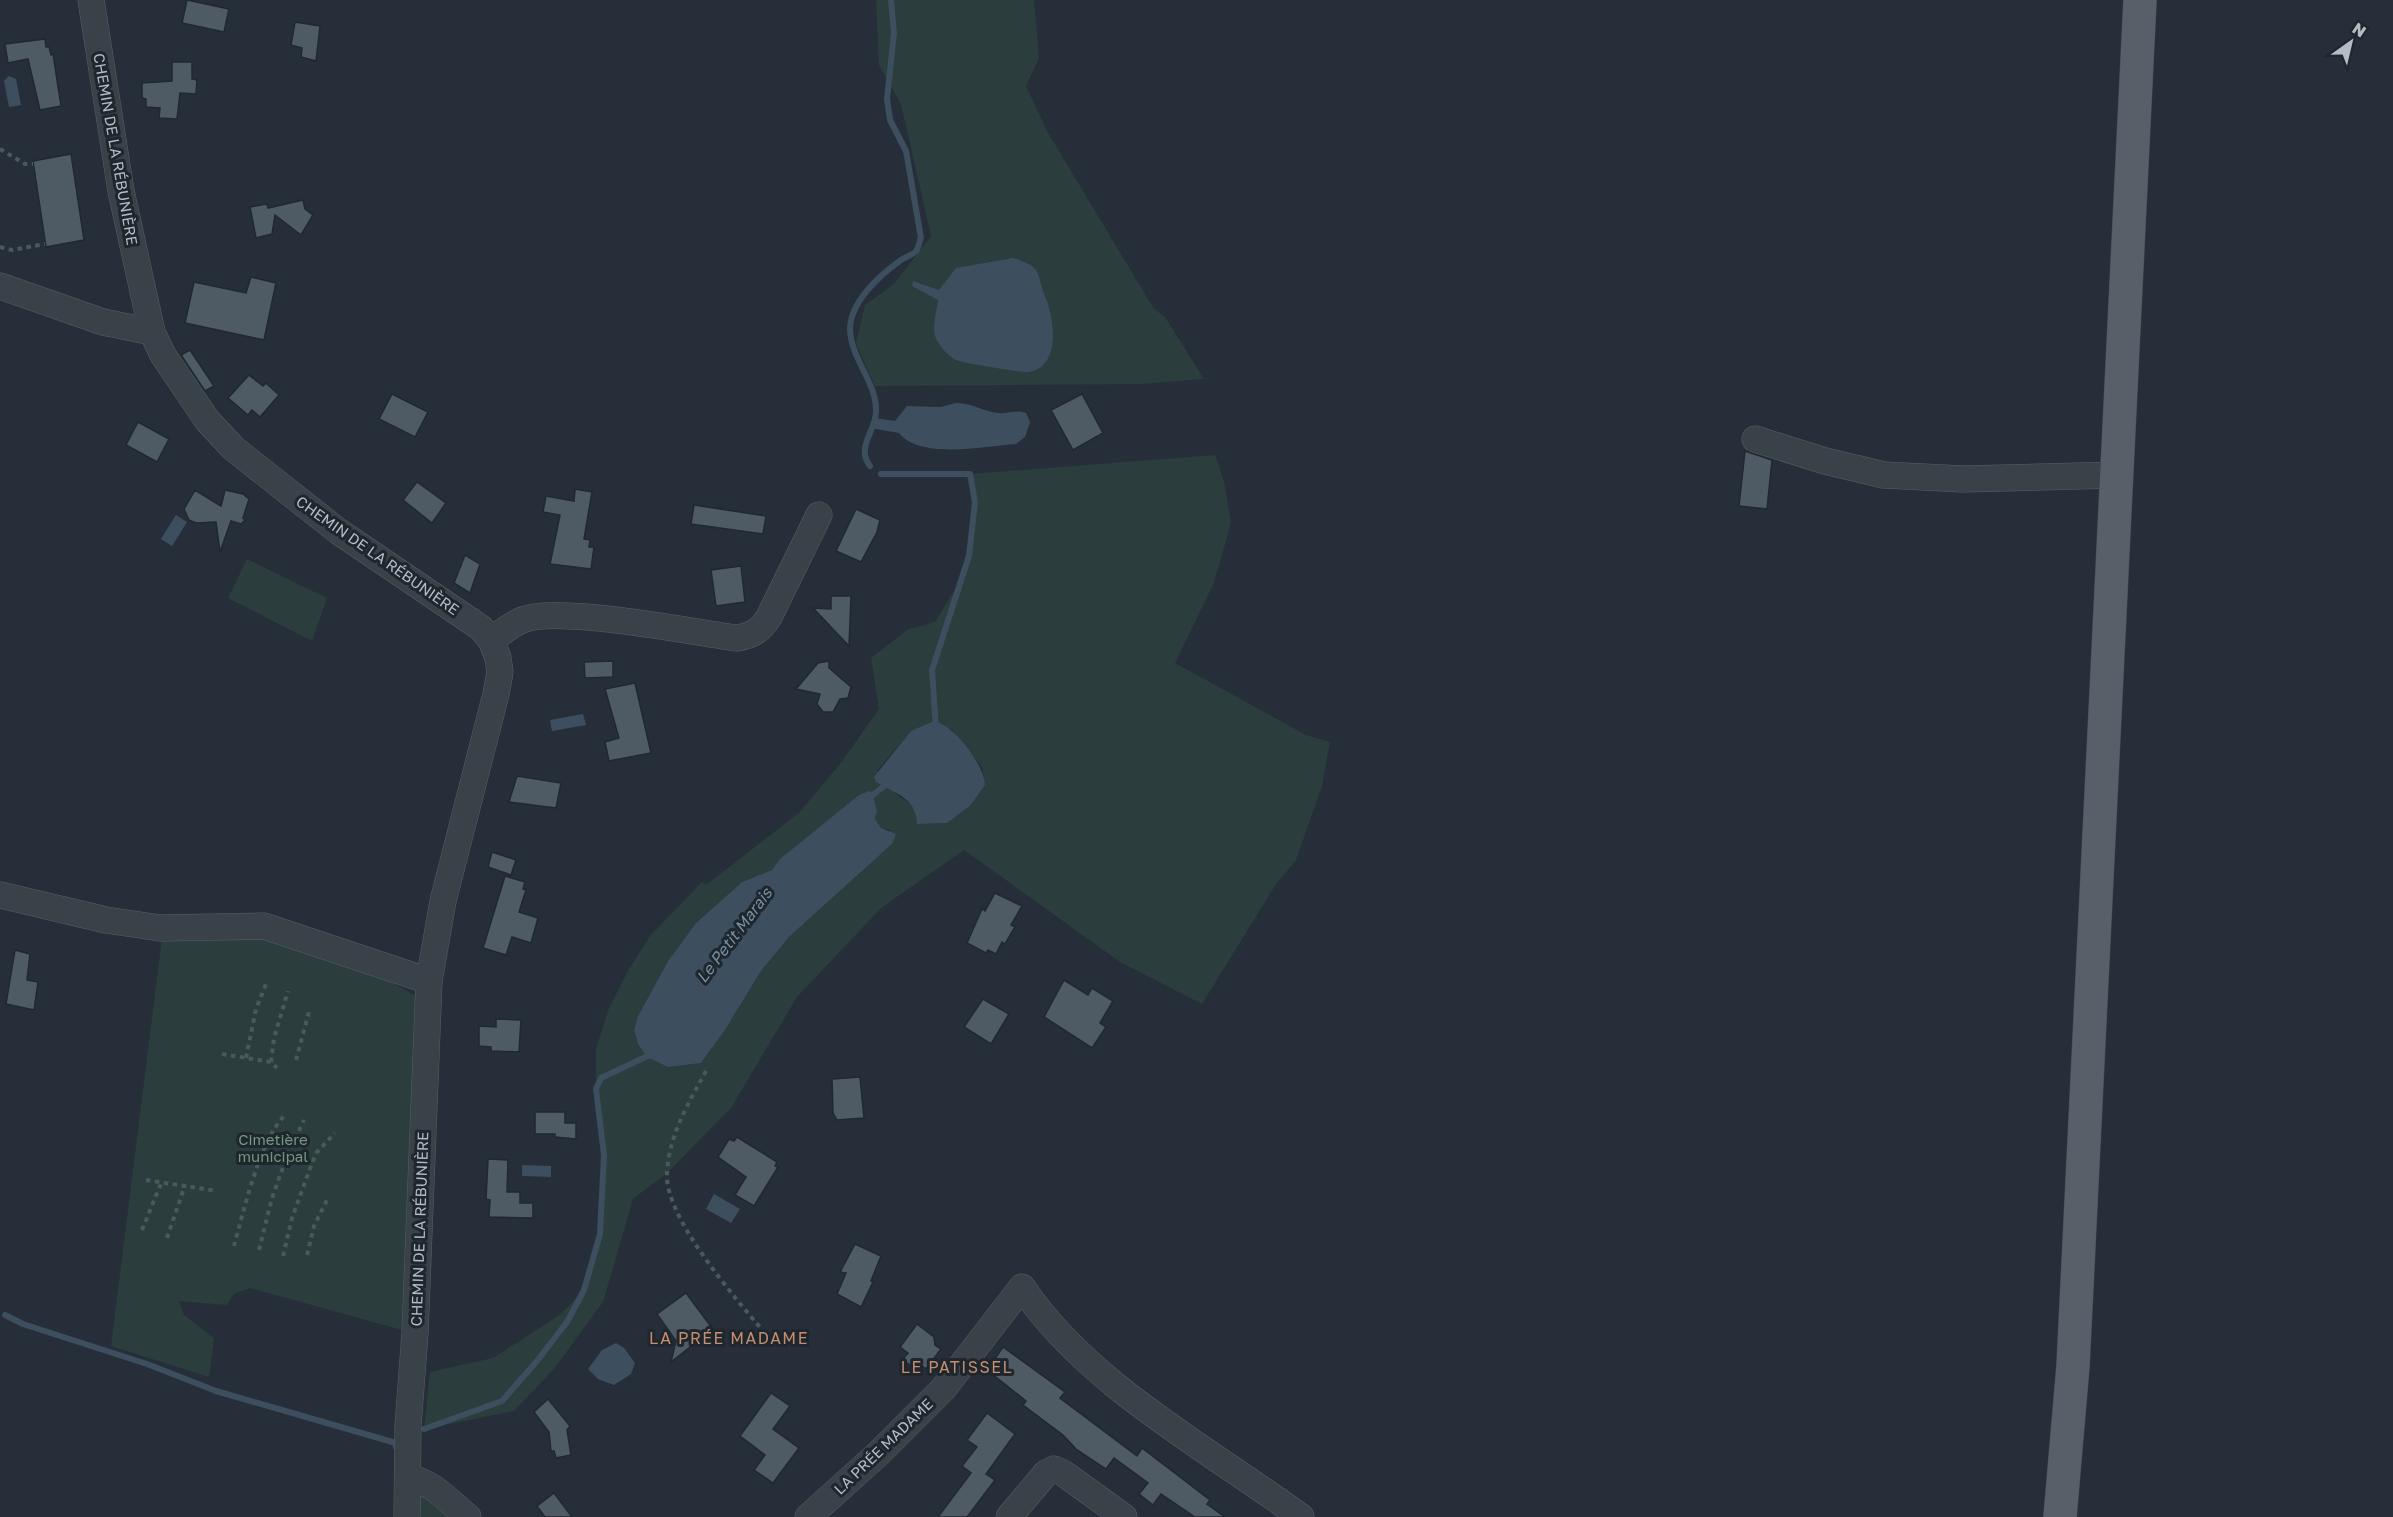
<svg xmlns="http://www.w3.org/2000/svg" width="2393" height="1517" font-family="'Golos Text',sans-serif">
  <style>
    .green { fill: #2b3d3c; fill-rule: evenodd }
    .water { fill: #3d4e5f }
    .lines { fill: none; stroke-linecap: round; stroke-linejoin: round }
    .stream { stroke: #3d4e5f; stroke-width: 6 }
    .building { fill: #4e5a64; stroke: #202830; stroke-width: 1.5 }
    .minor-casing { stroke: #575f67; stroke-width: 27 }
    .major-casing { stroke: #424a52; stroke-width: 34 }
    .path { stroke: #495a5b; stroke-width: 4; stroke-dasharray: 4.5 4.5; stroke-linecap: butt }
    .minor { stroke: #394149; stroke-width: 26 }
    .major { stroke: #576069; stroke-width: 33 }
    .labels { text-anchor: middle; dominant-baseline: central; stroke-width: 6; stroke-linejoin: round; paint-order: stroke }
    .street-label { font-size: 15px; fill: #b4bcc5; stroke: #1e262e }
    .park-label { font-size: 15px; fill: #76987b; stroke: #1e262e }
    .water-label { font-size: 16px; font-style: italic; fill: #798fa4; stroke: #1e262e }
    .neighbourhood-label { font-size: 16px; letter-spacing: 1.5px; fill: #c68e6e; stroke: #1e262e }
  </style>
  <rect width="100%" height="100%" fill="#262f39"/>
  <g class="green">
    <polygon points="876,0 1034,0 1039,58 1026,86 1047,131 1154,309 1165,317 1204,379 1141,384 875,386 856,344 865,305 894,284 931,236 901,104 879,65"/>
    <path d="M 1215,455 L 1224,481 L 1231,523 L 1214,583 L 1175,663 L 1306,735 L 1330,742 L 1322,786 L 1296,860 L 1276,884 L 1202,1004 L 1120,962 L 964,850 L 881,908 L 797,997 L 731,1108 L 667,1173 L 633,1199 L 603,1302 L 554,1369 L 514,1411 L 424,1429 L 430,1372 L 493,1358 L 561,1314 L 584,1290 L 600,1234 L 604,1155 L 596,1089 L 596,1049 L 609,1008 L 629,969 L 650,936 L 702,882 L 706,885 L 800,812 L 843,760 L 879,709 L 871,658 L 907,630 L 935,622 L 954,591 L 963,583 L 969,556 L 975,502 L 970,474 ZM 951,729 L 982,767 L 985,785 L 970,806 L 947,823 L 918,824 C 916,799 906,805 892,790 C 886,784 882,777 877,771 L 911,731 ZM 872,792 L 877,811 L 875,819 L 881,828 L 890,830 L 892,844 L 790,936 L 761,971 L 725,1030 L 701,1063 L 668,1067 L 636,1040 L 634,1030 L 638,1016 L 668,961 L 696,923 L 742,882 L 772,870 L 831,818 Z"/>
    <polygon points="247,559 327,598 312,641 228,598"/>
    <polygon points="245,930 378,975 416,996 402,1330 250,1288 234,1294 227,1305 179,1301 184,1315 214,1338 209,1377 111,1346 162,938"/>
    <polygon points="411,1489 457,1517 410,1517"/>
  </g>
  <g class="water">
    <polygon points="9,76 16,79 21,105 9,107 4,81"/>
    <path d="M 1013,258 C 1044,268 1035,271 1045,296 C 1054,317 1062,366 1029,372 C 1023,373 963,363 956,360 C 948,356 938,345 935,336 C 932,327 937,310 938,300 L 912,286 L 913,281 L 939,290 L 956,268 Z"/>
    <path d="M 956,403 C 974,403 984,412 998,413 C 1009,414 1014,409 1026,413 L 1030,422 L 1025,437 L 1016,444 C 985,446 920,460 899,433 L 871,428 L 875,418 L 895,421 L 907,406 L 941,407 Z"/>
    <polygon points="176,515 187,522 172,546 161,539"/>
    <polygon points="583,714 586,725 552,731 550,720"/>
    <path d="M 934,721 C 954,725 984,764 985,785 L 970,806 L 947,823 L 917,824 C 916,798 898,795 876,782 L 874,777 L 911,731 Z"/>
    <polygon points="869,791 872,792 877,811 875,819 881,828 896,834 892,844 790,936 761,971 725,1030 701,1063 668,1067 647,1057 638,1044 634,1030 638,1016 668,961 696,923 742,882 772,870 780,859 859,795"/>
    <polygon points="522,1165 551,1166 551,1177 522,1176"/>
    <polygon points="714,1194 740,1209 731,1223 706,1209"/>
    <polygon points="616,1343 624,1348 635,1363 631,1374 614,1385 598,1379 588,1369 602,1350"/>
  </g>
  <g class="lines">
    <g class="stream">
      <path d="M 870,466 C 855,446 877,431 876,410 C 876,381 850,358 850,328 C 851,301 880,275 901,260 C 905,257 913,255 916,251 C 919,248 919,241 921,238 L 906,151 L 890,120 L 887,99 L 894,33 L 891,0"/>
      <polyline points="881,474 970,474 975,502 969,556 932,670 936,728"/>
      <polyline points="867,800 889,782"/>
      <polyline points="5,1315 23,1324 147,1364 216,1391 396,1443 396,1447"/>
      <polyline points="424,1429 502,1401 537,1361 567,1322 584,1290 600,1234 604,1155 596,1089 601,1078 652,1054"/>
    </g>
  </g>
  <g class="building">
    <polygon points="187,0 229,9 224,32 182,23"/>
    <polygon points="295,22 320,26 316,61 301,57 302,48 291,45"/>
    <polygon points="45,39 46,47 49,47 51,55 53,54 61,106 40,110 28,59 8,63 5,44"/>
    <polygon points="172,62 192,62 192,79 197,80 196,94 180,93 177,119 159,118 160,108 146,107 146,99 142,98 142,83 172,81"/>
    <polygon points="71,154 84,240 46,247 33,161"/>
    <polygon points="303,200 305,209 313,215 301,235 275,215 272,234 256,238 250,207 267,204 268,208"/>
    <polygon points="251,277 276,283 264,340 185,323 194,282 246,293"/>
    <polygon points="190,350 214,386 205,391 181,355"/>
    <polygon points="249,375 263,386 266,383 279,395 260,417 252,410 248,415 228,398"/>
    <polygon points="392,394 428,412 415,437 379,419"/>
    <polygon points="1082,394 1103,433 1073,450 1051,410"/>
    <polygon points="138,422 169,439 157,462 126,445"/>
    <polygon points="1745,451 1772,460 1767,509 1739,506"/>
    <polygon points="417,482 446,503 432,523 403,500"/>
    <polygon points="575,489 592,492 584,539 590,540 589,547 594,547 591,569 550,564 560,515 543,512 546,496 574,501"/>
    <polygon points="195,490 221,506 225,490 243,494 249,499 243,518 245,520 241,524 231,521 220,552 216,522 196,523 189,520 184,509"/>
    <polygon points="694,505 766,516 763,534 691,524"/>
    <polygon points="856,509 880,520 877,532 861,562 836,551"/>
    <polygon points="465,555 480,564 470,593 454,583"/>
    <polygon points="741,566 745,602 716,606 711,570"/>
    <polygon points="831,596 851,596 849,646 813,608 831,609"/>
    <polygon points="613,661 613,677 585,678 584,662"/>
    <polygon points="829,661 829,668 851,687 848,698 840,699 833,712 823,712 817,704 820,694 796,689 818,663"/>
    <polygon points="635,683 651,753 609,761 605,742 619,738 605,689"/>
    <polygon points="517,776 561,783 556,808 509,802"/>
    <polygon points="492,852 516,860 511,875 488,867"/>
    <polygon points="505,876 525,882 523,889 526,890 519,912 538,918 531,943 512,937 506,955 483,948"/>
    <polygon points="995,893 1022,906 1011,925 1015,927 1005,944 1002,942 996,954 988,950 986,953 967,943 982,909 985,911"/>
    <polygon points="15,950 30,954 27,980 38,982 34,1010 6,1004"/>
    <polygon points="1064,980 1088,995 1092,988 1113,1001 1100,1023 1106,1027 1092,1048 1044,1017"/>
    <polygon points="983,999 1009,1014 991,1044 964,1027"/>
    <polygon points="496,1019 521,1020 519,1052 491,1051 491,1047 479,1046 479,1026 496,1027"/>
    <polygon points="860,1077 864,1118 837,1120 833,1113 832,1079"/>
    <polygon points="535,1112 565,1112 565,1123 576,1123 576,1139 555,1137 555,1134 535,1134"/>
    <polygon points="737,1137 777,1162 775,1166 778,1167 754,1206 735,1195 746,1177 718,1157 729,1139 734,1141"/>
    <polygon points="488,1159 508,1160 507,1192 520,1192 520,1203 533,1203 533,1218 489,1217 490,1200 486,1199"/>
    <polygon points="855,1244 881,1256 871,1281 873,1282 861,1307 837,1294 846,1273 840,1272"/>
    <polygon points="686,1293 718,1336 704,1347 699,1340 671,1362 676,1341 657,1314"/>
    <polygon points="917,1324 934,1337 935,1345 941,1349 926,1369 920,1364 916,1369 902,1360 908,1353 900,1347"/>
    <polygon points="1003,1347 1065,1392 1060,1398 1137,1456 1142,1448 1210,1500 1207,1504 1225,1517 1195,1517 1161,1494 1153,1505 1139,1494 1148,1483 1114,1458 1106,1469 1076,1449 1063,1435 1023,1405 1026,1401 987,1370"/>
    <polygon points="771,1393 790,1406 773,1429 799,1448 773,1483 754,1470 765,1455 740,1436"/>
    <polygon points="548,1399 570,1426 567,1430 571,1455 556,1458 554,1451 551,1451 549,1432 534,1412"/>
    <polygon points="987,1413 1015,1434 986,1474 995,1480 967,1517 938,1517 971,1473 962,1466 977,1447 967,1440"/>
    <polygon points="554,1493 572,1517 545,1517 537,1506"/>
  </g>
  <g class="lines">
    <g class="minor-casing">
      <g id="minor">
        <polyline points="91,0 121,191 152,332 163,355 207,420 233,448 338,531 481,628 491,640 498,658 500,672 496,694 443,901 429,981 415,1333 408,1426 407,1517"/>
        <polyline points="0,286 103,322 152,332"/>
        <polyline points="1755,439 1825,461 1884,475 1963,479 2116,475"/>
        <path d="M 491,640 C 501,633 511,625 522,620 C 556,605 693,632 736,638 C 752,636 761,630 769,617 L 819,515"/>
        <polyline points="0,895 106,920 160,928 264,926 429,981"/>
        <path d="M 408,1478 C 431,1480 451,1503 468,1517"/>
        <path d="M 808,1517 L 879,1453 L 944,1388 L 1022,1287 C 1087,1384 1207,1448 1301,1517"/>
        <polyline points="1009,1517 1046,1473 1054,1469 1063,1473 1124,1517"/>
      </g>
    </g>
    <g class="major-casing">
      <polyline id="major" points="2060,1517 2073,1366 2140,0"/>
    </g>
    <g class="path">
      <polyline points="0,149 25,164 33,164"/>
      <polyline points="0,247 12,250 45,244"/>
      <polyline points="222,1054 271,1062 277,1068"/>
      <polyline points="246,1058 256,1009 266,984"/>
      <polyline points="296,1060 310,1008"/>
      <polyline points="271,1062 274,1038 288,991"/>
      <path d="M 706,1071 C 688,1104 669,1135 667,1173 C 664,1217 736,1299 764,1332"/>
      <polyline points="146,1180 217,1191"/>
      <polyline points="142,1230 162,1181"/>
      <polyline points="167,1238 185,1185"/>
      <path d="M 234,1246 C 244,1210 259,1143 284,1116"/>
      <polyline points="259,1250 272,1198 287,1156 304,1120"/>
      <polyline points="307,1255 314,1226 328,1198"/>
      <polyline points="283,1256 292,1218 312,1163 317,1152 335,1133"/>
    </g>
    <use href="#minor" class="minor"/>
    <use href="#major" class="major"/>
  </g>
  <g class="labels">
    <g class="street-label">
      <text transform="translate(116 149) rotate(80)">CHEMIN DE LA RÉBUNIÈRE</text>
      <text transform="translate(378 555) rotate(35)">CHEMIN DE LA RÉBUNIÈRE</text>
      <text transform="translate(419 1229) rotate(-88)">CHEMIN DE LA RÉBUNIÈRE</text>
      <text transform="translate(883 1446) rotate(-44)">LA PRÉE MADAME</text>
    </g>
    <g class="park-label">
      <text x="273" y="1139">Cimetière<tspan x="273" dy="17">municipal</tspan></text>
    </g>
    <g class="water-label">
      <text transform="translate(734 935) rotate(-53)">Le Petit Marais</text>
    </g>
    <g class="neighbourhood-label">
      <text x="729" y="1338">LA PRÉE MADAME</text>
      <text x="957" y="1367">LE PATISSEL</text>
    </g>
  </g>
  <g transform="translate(2351 42) rotate(34)" stroke="#1e262e" stroke-width="4.5" paint-order="stroke">
  <path d="M0-4.5L10 22L0 15L-10 22Z" fill="#b4bcc5"/>
  <text y="-9" font-size="16" font-weight="bold" text-anchor="middle" fill="#b4bcc5">N</text>
  </g>
</svg>
